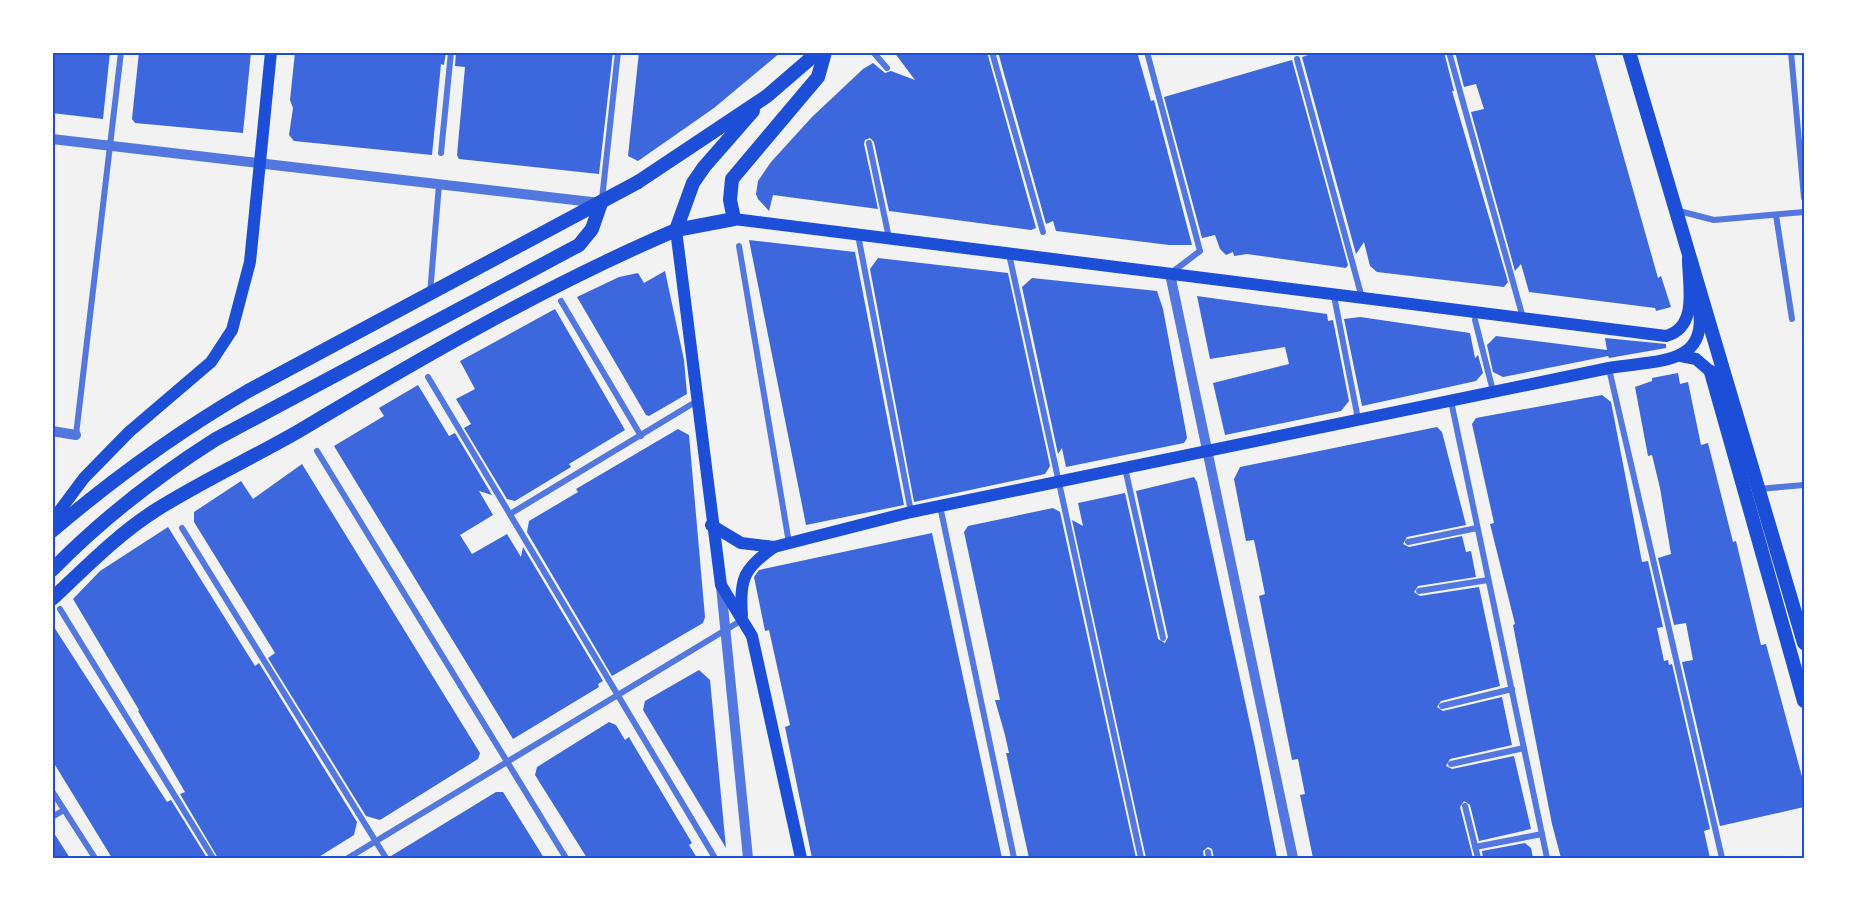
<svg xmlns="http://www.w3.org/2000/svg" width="1857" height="911" font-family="'Fira Sans Condensed',sans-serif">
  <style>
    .building { fill: #3d67dc }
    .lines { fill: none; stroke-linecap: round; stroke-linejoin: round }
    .minor { stroke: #5277de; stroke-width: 6 }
    .tertiary { stroke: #5277de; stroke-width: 10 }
    .secondary { stroke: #1d4ed8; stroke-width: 12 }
    .primary { stroke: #1d4ed8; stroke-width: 14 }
    .trunk { stroke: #1d4ed8; stroke-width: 14 }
    .neatline { fill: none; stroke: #1d4ed8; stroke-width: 2 }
  </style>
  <rect width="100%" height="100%" fill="#f2f2f2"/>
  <g class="building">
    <polygon points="52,52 110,52 103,119 52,113"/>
    <polygon points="139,52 251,52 243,133 135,123 132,119"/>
    <polygon points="295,52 446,52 444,65 441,64 432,155 294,141 289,135 293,108 290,100"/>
    <polygon points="456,52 613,52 599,174 459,159 457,155 465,67 455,66"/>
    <polygon points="639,52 781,52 714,108 638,161 628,156"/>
    <polygon points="894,52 987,52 1036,228 1031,230 889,211 874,142 870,138 865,140 864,144 878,209 773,195 769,211 758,199 756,194 758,181 771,162 812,117 863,69 873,63 885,73 891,71 915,80"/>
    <polygon points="998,52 1137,52 1151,101 1154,100 1192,245 1169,245 1056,231 1053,221 1046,224"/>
    <polygon points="1317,52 1444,52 1454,91 1452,91 1508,282 1504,287 1377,272 1370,266 1364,242 1356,254 1302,57"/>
    <polygon points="1455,52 1594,52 1658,278 1661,276 1671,307 1656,311 1655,308 1529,292 1521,264 1515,271 1471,112 1484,109 1476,84 1464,87"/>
    <polygon points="1292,60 1348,265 1346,268 1247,254 1234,256 1233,252 1226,255 1220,249 1215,235 1202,238 1164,97"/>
    <polygon points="749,240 855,252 904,505 806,525"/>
    <polygon points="878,258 1008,273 1050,466 1045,474 914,502 870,269"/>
    <polygon points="665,271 684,360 687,394 649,416 646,415 577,297 619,277 638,273 644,283"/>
    <polygon points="1032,278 1157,291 1163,309 1186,432 1187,438 1184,443 1066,467 1062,448 1058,454 1022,287"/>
    <polygon points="1197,296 1327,314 1328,321 1333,320 1349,401 1341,411 1225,435 1213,383 1289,364 1285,347 1210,359"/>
    <polygon points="555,309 625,430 569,464 571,467 515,501 507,499 464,428 471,424 456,399 475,389 460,361"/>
    <polygon points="1360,317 1470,333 1475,358 1478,355 1483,373 1476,381 1362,406 1344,319"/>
    <polygon points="1496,336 1607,350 1605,338 1666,344 1666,348 1609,358 1608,356 1503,377 1493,372 1487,345"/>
    <polygon points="1678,373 1680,384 1688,382 1701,445 1708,443 1733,542 1736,541 1761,645 1766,644 1804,784 1804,807 1720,826 1682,662 1693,660 1686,623 1674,625 1658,558 1671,554 1660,488 1652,455 1648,456 1635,387 1652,381 1652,378"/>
    <polygon points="418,385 449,436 455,433 492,495 479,491 493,515 460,535 472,554 507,534 521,557 523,547 603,681 598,684 599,687 513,739 334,446 384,416 379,408"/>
    <polygon points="1602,395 1611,402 1642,562 1648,561 1663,627 1657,628 1664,661 1668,660 1669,665 1672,664 1710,829 1704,831 1710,858 1561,858 1552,824 1513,625 1515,624 1490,524 1494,523 1472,424 1476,418"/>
    <polygon points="1437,427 1442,432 1466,525 1407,537 1403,544 1409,547 1462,536 1466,552 1471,551 1476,577 1418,586 1414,592 1420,596 1479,587 1500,686 1441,701 1437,707 1443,711 1502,697 1512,745 1450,759 1446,766 1452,769 1514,756 1531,829 1479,841 1470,805 1464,801 1460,807 1473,858 1313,858 1300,795 1305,794 1298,759 1292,760 1259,596 1265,594 1254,540 1246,541 1234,479 1240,467"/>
    <polygon points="678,429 689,435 705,617 703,623 612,676 527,532 529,521 578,492 576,489"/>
    <polygon points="302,464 480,753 478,759 380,820 366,816 268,658 275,653 194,522 194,512 241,481 253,499"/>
    <polygon points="1194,477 1197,482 1255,747 1277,858 1214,858 1212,849 1208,847 1203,851 1204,858 1146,858 1072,520 1083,526 1078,503 1125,493 1158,639 1165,643 1168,637 1136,491"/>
    <polygon points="1053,508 1060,512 1136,858 1029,858 1006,753 1009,753 1005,735 995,700 1000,700 964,532 968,526"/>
    <polygon points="168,527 255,666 259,663 357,822 354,835 317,858 218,858 180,794 185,792 138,711 139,710 73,599 100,571"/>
    <polygon points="932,533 1002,858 812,858 785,727 790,725 769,630 765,631 754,577 759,570"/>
    <polygon points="52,624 167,802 171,800 207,858 112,858 52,760"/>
    <polygon points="699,670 710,680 726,848 643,710 645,701"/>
    <polygon points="609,722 616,725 625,740 629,737 633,744 692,843 689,845 697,858 587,858 535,775 537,767"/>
    <polygon points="496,792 503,792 544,858 391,858 391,856"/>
    <polygon points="52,830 70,858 52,858"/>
    <polygon points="1525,843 1531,848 1533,858 1483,858 1482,851"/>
  </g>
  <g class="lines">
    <g class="minor">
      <polyline points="873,52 887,68"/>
      <polyline points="992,52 1043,232"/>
      <polyline points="1147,52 1200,251 1171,273"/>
      <polyline points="1449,52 1523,318"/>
      <polyline points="1791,52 1804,198"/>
      <polyline points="1297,59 1362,298"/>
      <polyline points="869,143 889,238"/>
      <polyline points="441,153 451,52"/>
      <polyline points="602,199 618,52"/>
      <polyline points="1675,210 1714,220 1804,212"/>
      <polyline points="1776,215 1792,319"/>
      <polyline points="858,235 911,512"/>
      <polyline points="739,246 789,543"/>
      <polyline points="1009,254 1141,858"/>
      <polyline points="430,294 439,184"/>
      <polyline points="561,301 641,436"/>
      <polyline points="1335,301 1358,419"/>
      <polyline points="1475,320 1493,391"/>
      <polyline points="1609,369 1722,858"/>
      <polyline points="428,377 715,858"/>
      <polyline points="1451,401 1547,858"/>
      <polyline points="76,435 121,52"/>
      <polyline points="317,451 566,858"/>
      <polyline points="1125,468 1163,638"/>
      <polyline points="1759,489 1804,485"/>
      <polyline points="940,506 1014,858"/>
      <polyline points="510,514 697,401"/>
      <polyline points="182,528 386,858"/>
      <polyline points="1408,542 1477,528"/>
      <polyline points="1419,591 1488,580"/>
      <polyline points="60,609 213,858"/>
      <polyline points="1442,706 1512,689"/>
      <polyline points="1451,764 1524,748"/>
      <polyline points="52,791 95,858"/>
      <polyline points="1465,806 1478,858"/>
      <polyline points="52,817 64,810"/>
      <polyline points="1475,847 1542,834"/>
      <polyline points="1208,852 1209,858"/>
      <polyline points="348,858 742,620"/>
    </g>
    <g class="tertiary">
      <polyline points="52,139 600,203"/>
      <polyline points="1170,274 1293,858"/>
      <polyline points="52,431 76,435"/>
      <polyline points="721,586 748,858"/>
    </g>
    <g class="secondary">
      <path d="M 734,219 L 1666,336 C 1699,327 1688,285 1688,259"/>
      <polyline points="676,230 721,585 752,636 801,858"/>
      <polyline points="1681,356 1696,359 1711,372"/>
      <polyline points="52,521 84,478 129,432 211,362 232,330 250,262 271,52"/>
      <path d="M 711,525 L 741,543 L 774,547 L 911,512 L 1609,368 C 1654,360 1711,367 1698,305"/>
      <path d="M 742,615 C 739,579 744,568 774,547"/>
    </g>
    <g class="primary">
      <polyline points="1629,52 1804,643"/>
      <polyline points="638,182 767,96 818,52"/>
      <polyline points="676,230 734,219 730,200 732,179 818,77 825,52"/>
      <polyline points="676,230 693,183 704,167 753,111"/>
      <polyline points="1711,372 1804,701"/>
    </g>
    <g class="trunk">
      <path d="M 52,531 C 114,478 178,432 248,391 L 638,182"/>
      <path d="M 52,570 C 102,519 156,477 216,439 L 579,245 L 592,229 L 601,203"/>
      <path d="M 52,599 C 85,568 118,534 156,510 C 202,481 252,458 299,431 C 421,358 545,286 676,230"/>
    </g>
  </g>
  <rect width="1857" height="911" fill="none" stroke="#ffffff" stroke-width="108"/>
  <rect x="54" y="54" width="1749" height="803" class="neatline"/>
</svg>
